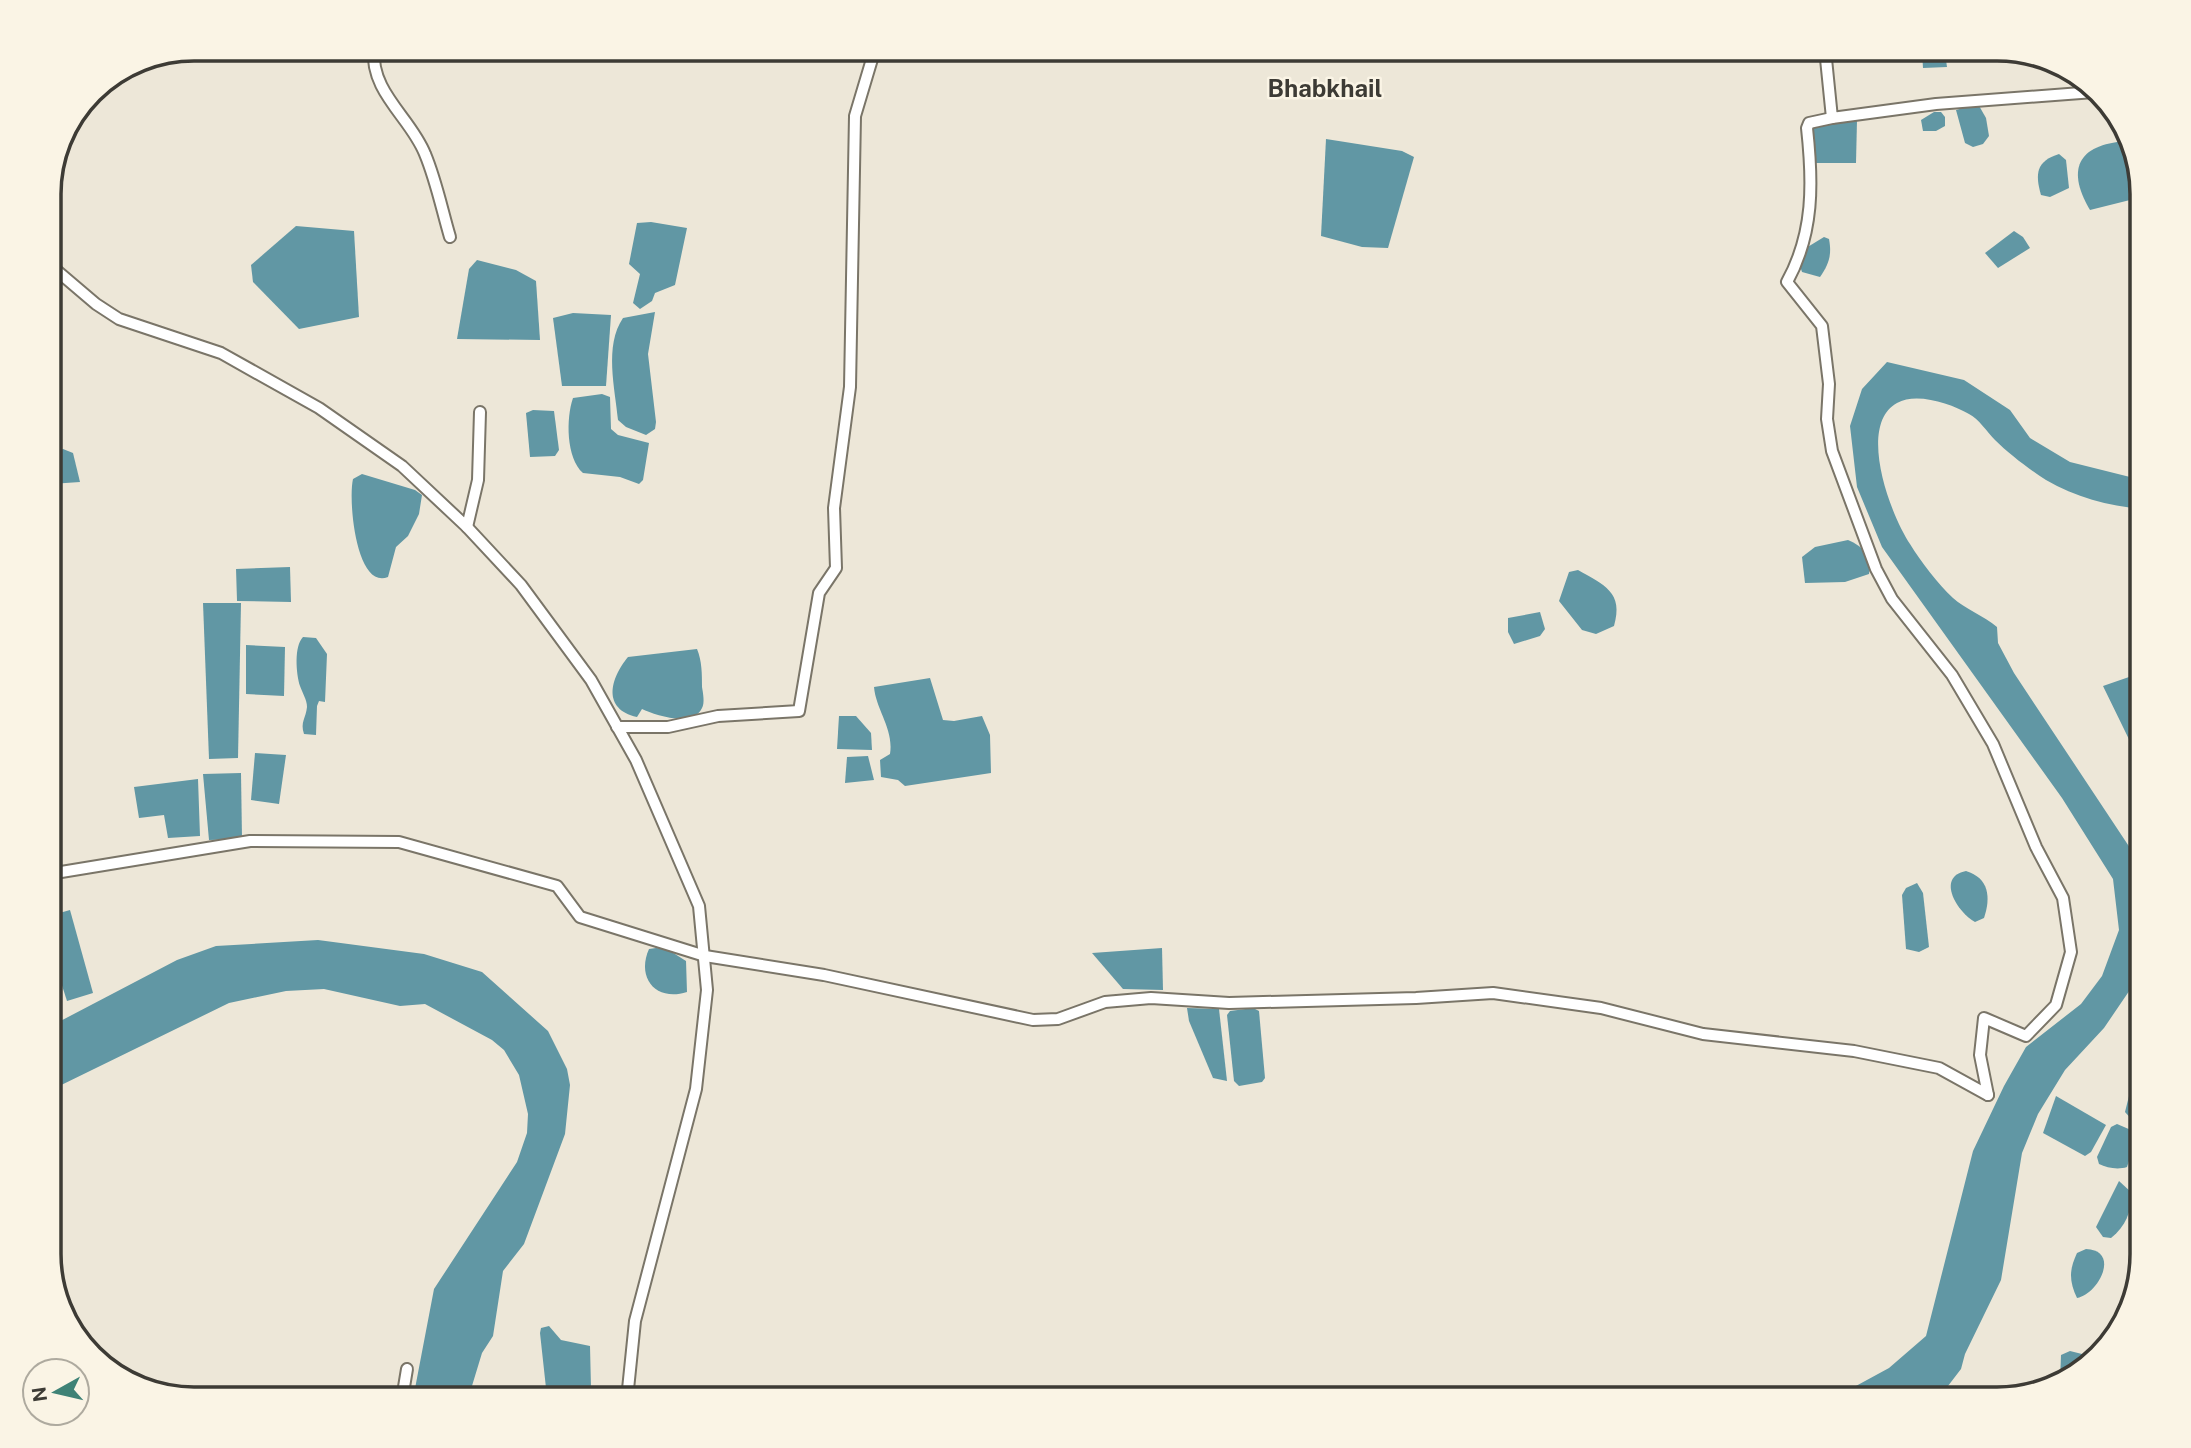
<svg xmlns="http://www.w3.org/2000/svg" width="2191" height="1448" font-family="'Public Sans',sans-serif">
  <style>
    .water { fill: #6197a4 }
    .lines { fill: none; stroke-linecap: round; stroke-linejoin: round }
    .minor-casing { stroke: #7a7568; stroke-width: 14 }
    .minor { stroke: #fff; stroke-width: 10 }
    .labels { text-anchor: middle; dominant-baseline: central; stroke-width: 5; stroke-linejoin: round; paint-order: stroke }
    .quarter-label { font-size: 24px; font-weight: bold; fill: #3d3b35; stroke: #faf4e5 }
    .rim { fill: none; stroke: #3d3b35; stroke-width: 3.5 }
  </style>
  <rect width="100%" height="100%" fill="#ede7d8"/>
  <g class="water">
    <polygon points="1922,52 1945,53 1947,67 1923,68"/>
    <polygon points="1978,104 1986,118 1989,136 1983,144 1973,147 1965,143 1956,110"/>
    <polygon points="1934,112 1941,112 1945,117 1945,126 1936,131 1923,131 1921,120"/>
    <polygon points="1857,120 1856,163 1814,163 1809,125"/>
    <polygon points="1326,139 1402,151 1414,157 1388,248 1362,247 1321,236"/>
    <path d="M 2130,141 L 2142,197 L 2090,210 C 2064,166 2081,143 2130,141 Z"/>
    <path d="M 2059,154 L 2066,160 L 2069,188 L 2050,197 L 2041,195 C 2035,174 2036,161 2059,154 Z"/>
    <polygon points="651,222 687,228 675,285 655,293 652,301 640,309 633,303 640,274 629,264 637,223"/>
    <polygon points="296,226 354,231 359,317 299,329 253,282 251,265"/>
    <polygon points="2014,231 2023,237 2030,248 1998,268 1985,253"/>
    <path d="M 1824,237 L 1829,239 C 1832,255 1829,264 1820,277 L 1802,272 L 1800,266 L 1806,248 Z"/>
    <polygon points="477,260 516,270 536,281 540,340 457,339 469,269"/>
    <path d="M 655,312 L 648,354 L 656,422 L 655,429 L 646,435 L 626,427 L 618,420 C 615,388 604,346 623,318 Z"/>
    <polygon points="573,313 611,315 606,386 562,386 553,318"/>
    <path d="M 1887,362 L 1964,380 L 2010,410 L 2030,438 L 2070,462 L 2142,480 L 2142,509 C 2108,506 2075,497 2046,480 C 2029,469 2009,454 1995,440 C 1987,432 1979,419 1969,414 C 1951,404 1917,392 1897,403 C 1857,425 1890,514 1910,544 C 1921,562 1938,584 1953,598 C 1964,608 1984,616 1997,627 L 1998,643 L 2014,673 L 2142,866 L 2142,967 L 2138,978 L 2104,1028 L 2065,1070 L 2038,1114 L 2022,1153 L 2001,1280 L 1965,1354 L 1961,1369 L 1938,1399 L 1832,1399 L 1889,1368 L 1926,1336 L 1973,1151 L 2004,1086 L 2026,1047 L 2081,1004 L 2102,976 L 2119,930 L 2113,879 L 2062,798 L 1882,547 L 1857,487 L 1850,426 L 1862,389 Z"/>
    <path d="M 602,394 L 610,397 L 611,429 L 618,435 L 649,443 L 643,480 L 639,484 L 620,477 L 583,473 C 566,458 566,418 573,398 Z"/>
    <polygon points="533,410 554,411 559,450 555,456 530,457 526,413"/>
    <polygon points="63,449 73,453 80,482 51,484 49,454"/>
    <path d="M 362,474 L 415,490 L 422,495 L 419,514 L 408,536 L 396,547 L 388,577 C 356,590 348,500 353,479 Z"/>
    <path d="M 1848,540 C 1863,546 1872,557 1869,574 L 1845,582 L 1805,583 L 1802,557 L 1815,547 Z"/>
    <polygon points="290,567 291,602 237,601 236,569"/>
    <path d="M 1578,570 C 1604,585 1624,592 1614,626 L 1596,634 L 1582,630 L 1559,601 L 1569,572 Z"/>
    <polygon points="203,603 241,603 238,758 209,759"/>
    <polygon points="1540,612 1545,629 1540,636 1514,644 1508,632 1508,618"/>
    <path d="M 303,637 L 316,638 L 327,654 L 325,702 L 319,701 L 317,706 L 316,735 L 304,734 C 300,722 306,718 307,707 C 307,700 302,692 300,686 C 296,673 294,646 303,637 Z"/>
    <polygon points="246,645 285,647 284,696 246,694"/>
    <path d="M 697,649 C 702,661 702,674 702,687 C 703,693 705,703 702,708 C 693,728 655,715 642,709 L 637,717 C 602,709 610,679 628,657 Z"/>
    <polygon points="2129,677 2136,679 2142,706 2135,710 2142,725 2142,766 2103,686"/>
    <path d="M 930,678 L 943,720 L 954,721 L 982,716 L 990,735 L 991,773 L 905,786 L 898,780 L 881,777 L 880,760 L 890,754 C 894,729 876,710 874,687 Z"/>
    <polygon points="839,716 856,716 871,733 872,750 837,749"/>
    <polygon points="255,753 286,755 279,804 251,800"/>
    <polygon points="868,756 874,780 845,783 847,757"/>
    <polygon points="241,773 242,839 209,840 203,774"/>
    <polygon points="198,779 200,836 168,838 164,815 139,818 134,787"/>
    <path d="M 1966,871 C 1989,878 1991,897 1984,918 L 1975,922 C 1958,913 1935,877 1966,871 Z"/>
    <polygon points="1917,883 1923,893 1929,947 1919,952 1906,949 1902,895 1906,888"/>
    <polygon points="70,910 93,993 67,1001 49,945 49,916"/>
    <polygon points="318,940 424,954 482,972 548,1031 567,1069 570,1085 565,1134 524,1244 503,1271 493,1336 482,1353 468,1399 413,1399 434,1289 517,1162 527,1133 528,1114 519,1075 504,1050 492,1040 425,1004 400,1006 324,989 286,991 229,1003 49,1091 49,1027 177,960 216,946"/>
    <path d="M 656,948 L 667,949 L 686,961 L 687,992 C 656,1002 636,978 649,949 Z"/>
    <polygon points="1162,948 1163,990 1123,989 1092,953"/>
    <polygon points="1187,1008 1219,1009 1227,1081 1213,1078 1189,1021"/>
    <polygon points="1253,1008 1259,1011 1265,1078 1262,1082 1239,1086 1234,1081 1227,1015 1230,1011"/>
    <polygon points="2142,1065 2142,1124 2133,1121 2125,1112 2133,1080"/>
    <polygon points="2056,1096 2106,1125 2091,1152 2085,1156 2043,1133"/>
    <path d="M 2117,1124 L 2138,1133 L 2127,1167 C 2118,1170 2107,1168 2099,1164 L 2097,1157 L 2111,1127 Z"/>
    <path d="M 2119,1181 L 2132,1193 C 2131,1212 2126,1226 2111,1238 L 2103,1237 L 2096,1227 Z"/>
    <path d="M 2086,1249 C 2120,1250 2100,1293 2077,1298 C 2069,1281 2069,1270 2077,1253 Z"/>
    <polygon points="549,1326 561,1340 590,1346 591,1388 576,1392 546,1388 540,1333 541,1328"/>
    <polygon points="2070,1351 2094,1357 2069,1380 2060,1382 2061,1355"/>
  </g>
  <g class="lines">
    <g class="minor-casing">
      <g id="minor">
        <path d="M 374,49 C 370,92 411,118 425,154 C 436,180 442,210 450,237"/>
        <polyline points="1825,49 1832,118 1936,104 2094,92"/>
        <path d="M 1832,118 L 1809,123 L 1807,128 C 1813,183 1814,233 1787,282 L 1822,326 L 1829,384 L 1827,419 L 1832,451 L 1876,569 L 1892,599 L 1952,675 L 1993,744 L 2036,847 L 2063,898 L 2071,952 L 2056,1005 L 2026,1036 L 1984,1018 L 1980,1055 L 1988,1095"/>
        <polyline points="49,264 96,304 119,319 221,353 319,408 402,466 467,527 521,585 591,680 636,760 699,906 707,990 696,1089 635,1321 627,1399"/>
        <polyline points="467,527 478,480 480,412"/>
        <polyline points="617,727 668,727 718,716 799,711 819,593 836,568 834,508 850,387 855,116 875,49"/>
        <polyline points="49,874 250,841 399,842 557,886 580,917 705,956 824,975 1033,1020 1058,1019 1105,1002 1151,998 1229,1003 1416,998 1493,993 1601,1008 1703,1034 1854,1051 1939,1068 1988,1095"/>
        <polyline points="2110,1342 2127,1303"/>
        <polyline points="402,1399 407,1369"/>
      </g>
    </g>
    <use href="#minor" class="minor"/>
  </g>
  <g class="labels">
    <g class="quarter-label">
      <text x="1325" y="88">Bhabkhail</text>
    </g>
  </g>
  <path d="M0 0H2191V1448H0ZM194 61H1997A133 133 0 0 1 2130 194V1254A133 133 0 0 1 1997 1387H194A133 133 0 0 1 61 1254V194A133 133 0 0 1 194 61Z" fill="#faf4e5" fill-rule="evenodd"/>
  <path class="rim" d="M194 61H1997A133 133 0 0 1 2130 194V1254A133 133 0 0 1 1997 1387H194A133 133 0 0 1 61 1254V194A133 133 0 0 1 194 61Z"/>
  <g transform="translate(56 1392) rotate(262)"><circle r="33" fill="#faf4e5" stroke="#aeaa9f" stroke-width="2"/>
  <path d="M0-5L12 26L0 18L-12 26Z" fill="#3e8276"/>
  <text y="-10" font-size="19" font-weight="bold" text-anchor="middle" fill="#3d3b35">N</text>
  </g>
</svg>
